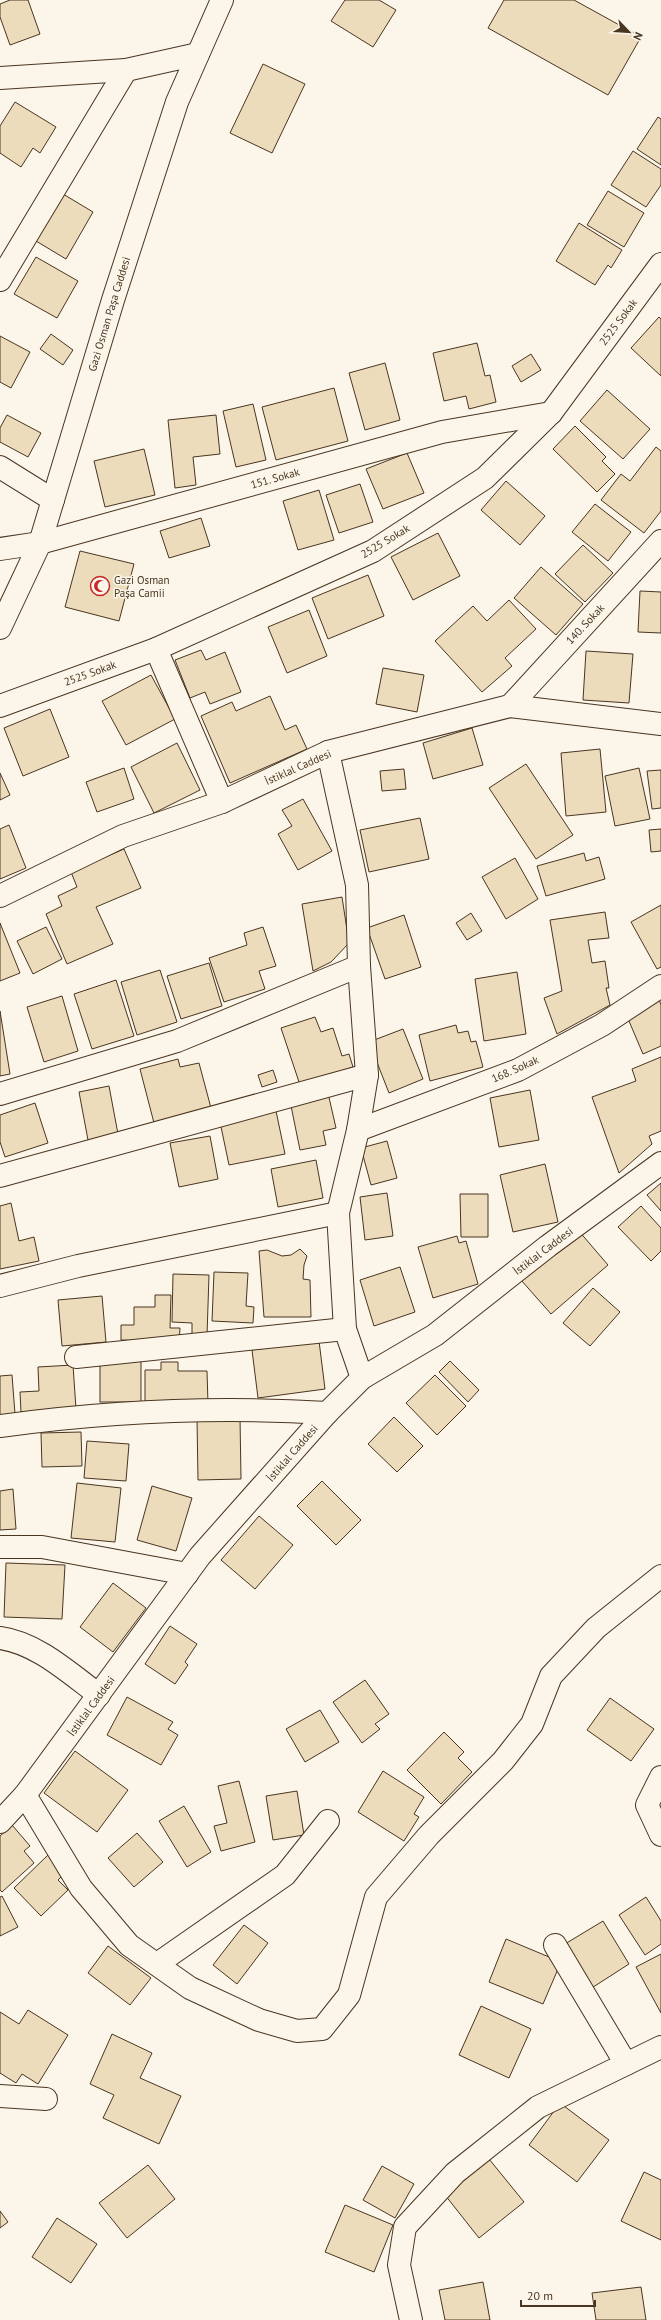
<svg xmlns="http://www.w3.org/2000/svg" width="661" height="2320" font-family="'PT Sans',sans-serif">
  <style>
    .building { fill: #ecdcbc; stroke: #4a3520 }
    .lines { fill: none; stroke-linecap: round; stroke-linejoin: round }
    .street-casing { stroke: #4a3520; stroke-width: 24 }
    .secondary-casing { stroke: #4a3520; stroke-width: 24 }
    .street { stroke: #fbf6e9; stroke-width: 22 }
    .secondary { stroke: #fbf6e9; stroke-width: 22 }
    .labels { text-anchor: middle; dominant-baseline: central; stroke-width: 3; stroke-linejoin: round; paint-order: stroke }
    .street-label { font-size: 11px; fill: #4a3520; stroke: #fbf6e9 }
    .poi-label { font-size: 11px; fill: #4a3520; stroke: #fbf6e9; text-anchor: start }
  </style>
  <rect width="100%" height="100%" fill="#fbf6e9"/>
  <g class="building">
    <polygon points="10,0 28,0 40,34 10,45 0,17 0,4"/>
    <polygon points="345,0 379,0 396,10 373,47 331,21"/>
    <polygon points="504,0 574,0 641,37 608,95 488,28"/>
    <polygon points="263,64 305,84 272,153 230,133"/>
    <polygon points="15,102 56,127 40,153 33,148 21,167 0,153 0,126"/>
    <polygon points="658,117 661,119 661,165 637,149"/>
    <polygon points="633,151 661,169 661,185 646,207 611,185"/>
    <polygon points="58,191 93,212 66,259 31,238"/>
    <polygon points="608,191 644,213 624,247 587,225"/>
    <polygon points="579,223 622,250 611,268 608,265 595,285 556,261"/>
    <polygon points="36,257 78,281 57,318 14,294"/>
    <polygon points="659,317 661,319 661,376 631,348"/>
    <polygon points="51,334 73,350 63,365 40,349"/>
    <polygon points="0,336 30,352 11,388 0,382"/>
    <polygon points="477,343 485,376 490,375 496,402 469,409 466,396 444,401 433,353"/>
    <polygon points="531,354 541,370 521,382 512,366"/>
    <polygon points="385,363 400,420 365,430 349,373"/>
    <polygon points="334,388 348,441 276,460 262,407"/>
    <polygon points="607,390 650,429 623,459 580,421"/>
    <polygon points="253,404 266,460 236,467 223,411"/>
    <polygon points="7,415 41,433 28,457 0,442 0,428"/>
    <polygon points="216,415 220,454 193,457 196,485 175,488 168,420"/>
    <polygon points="575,426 606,457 602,461 615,474 597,492 553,449"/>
    <polygon points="656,447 661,451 661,511 644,533 601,500 621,474 630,481"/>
    <polygon points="144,449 155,495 105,507 94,461"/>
    <polygon points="407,453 424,493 383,509 366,469"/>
    <polygon points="506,481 545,516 520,545 481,510"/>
    <polygon points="360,484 373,522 339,533 326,495"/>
    <polygon points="319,490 334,540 298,550 283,501"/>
    <polygon points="595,504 631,532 608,561 572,532"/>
    <polygon points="201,518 210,546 169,558 160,531"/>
    <polygon points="438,533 460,576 413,600 391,557"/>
    <polygon points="583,545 613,573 585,602 555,574"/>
    <polygon points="80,551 134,564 119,621 65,607"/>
    <polygon points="541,567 583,604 556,635 514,598"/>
    <polygon points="368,575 384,616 328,639 312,598"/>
    <polygon points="640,591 661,592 661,633 638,632"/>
    <polygon points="509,600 536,629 505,658 512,666 482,692 435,641 473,606 487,621"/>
    <polygon points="309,610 327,656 287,673 268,627"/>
    <polygon points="201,650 206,660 225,652 241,692 210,704 205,692 190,698 175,660"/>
    <polygon points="586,651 633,654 629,703 583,700"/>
    <polygon points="383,668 424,675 417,712 376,704"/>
    <polygon points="151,675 175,719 126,745 102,701"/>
    <polygon points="270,696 285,730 296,725 307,749 230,783 201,716 232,702 236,711"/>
    <polygon points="50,709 69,757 23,776 4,728"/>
    <polygon points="472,728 483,765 433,779 423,743"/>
    <polygon points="177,743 200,790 154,813 131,767"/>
    <polygon points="600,749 606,812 566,816 561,753"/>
    <polygon points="526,764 573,835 536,859 489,788"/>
    <polygon points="124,768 134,799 97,812 86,782"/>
    <polygon points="639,768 650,819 615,826 605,776"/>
    <polygon points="404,769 406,789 382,791 380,771"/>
    <polygon points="661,770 661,808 652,809 647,771"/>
    <polygon points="0,773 10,795 0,800"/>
    <polygon points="303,799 332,851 298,870 278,834 292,826 282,810"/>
    <polygon points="420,818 429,859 369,872 360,830"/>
    <polygon points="9,825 26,868 0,879 0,829"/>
    <polygon points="661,829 661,851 651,852 649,830"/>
    <polygon points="124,849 141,888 96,907 113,944 67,964 46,914 62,906 58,896 77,887 71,872"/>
    <polygon points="584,853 586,861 599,857 605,879 546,896 537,866"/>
    <polygon points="515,858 538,899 506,919 482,877"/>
    <polygon points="342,897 349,943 331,962 313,971 302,904"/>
    <polygon points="661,905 661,967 657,969 631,922"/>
    <polygon points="605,912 609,938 588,940 592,963 605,961 609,988 606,988 610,1005 557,1034 544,998 562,991 550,920"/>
    <polygon points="471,913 482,931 467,940 456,923"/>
    <polygon points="404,915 421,967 385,979 367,928"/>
    <polygon points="0,923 20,973 0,981"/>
    <polygon points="46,927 62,959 33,974 17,941"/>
    <polygon points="263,927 276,966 259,971 265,989 224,1002 209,958 247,945 244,933"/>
    <polygon points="209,963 222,1006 181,1019 167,976"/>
    <polygon points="160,970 177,1022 137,1035 121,982"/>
    <polygon points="517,972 526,1034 484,1041 475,979"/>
    <polygon points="116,980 134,1036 92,1049 74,994"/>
    <polygon points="62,996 78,1051 44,1062 27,1007"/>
    <polygon points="659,999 661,1005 661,1046 643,1054 626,1014"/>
    <polygon points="0,1011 10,1074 0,1076"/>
    <polygon points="315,1017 321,1032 333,1028 342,1056 349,1054 353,1067 300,1085 281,1028"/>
    <polygon points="456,1025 458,1033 468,1031 471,1042 476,1041 483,1067 430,1081 419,1035"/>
    <polygon points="403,1029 423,1079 389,1093 369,1042"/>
    <polygon points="661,1057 661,1131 649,1136 652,1144 619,1173 592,1097 636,1081 632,1069"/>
    <polygon points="178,1059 180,1067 199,1063 211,1108 154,1123 140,1069"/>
    <polygon points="273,1070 277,1082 262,1087 258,1075"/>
    <polygon points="109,1086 118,1134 88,1140 79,1092"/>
    <polygon points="530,1090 539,1140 499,1147 490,1098"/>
    <polygon points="328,1093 336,1128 323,1131 326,1145 300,1150 290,1101"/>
    <polygon points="35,1103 48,1143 5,1157 0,1142 0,1115"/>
    <polygon points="276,1111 285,1154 229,1165 220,1122"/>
    <polygon points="210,1136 218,1179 179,1187 170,1143"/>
    <polygon points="387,1141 397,1178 371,1185 361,1148"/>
    <polygon points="316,1160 323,1198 278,1207 271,1169"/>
    <polygon points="545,1164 558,1222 513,1232 500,1175"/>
    <polygon points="661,1183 661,1211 647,1195"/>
    <polygon points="387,1193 393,1236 365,1240 360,1197"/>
    <polygon points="460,1194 488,1194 488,1237 461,1237"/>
    <polygon points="11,1203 19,1241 34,1237 39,1261 0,1269 0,1206"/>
    <polygon points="641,1206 661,1228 661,1251 651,1261 618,1227"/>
    <polygon points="578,1230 608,1265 551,1314 521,1280"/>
    <polygon points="457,1236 459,1243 466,1241 478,1284 433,1298 418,1247"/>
    <polygon points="300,1249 307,1256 304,1265 303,1279 310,1280 311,1317 264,1317 259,1251 267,1250 282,1256 291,1255"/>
    <polygon points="400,1267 415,1312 374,1326 360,1280"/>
    <polygon points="214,1272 248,1273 246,1306 254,1307 253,1323 212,1321"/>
    <polygon points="173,1274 209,1275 207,1336 192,1336 192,1323 172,1322"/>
    <polygon points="593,1288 620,1312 590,1346 563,1323"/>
    <polygon points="155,1295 171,1295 170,1328 180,1328 179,1342 121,1340 121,1325 134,1325 134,1307 155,1307"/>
    <polygon points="102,1296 106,1342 62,1346 58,1300"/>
    <polygon points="319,1341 325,1389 258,1398 252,1350"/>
    <rect x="100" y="1361" width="41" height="41"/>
    <polygon points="450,1361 479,1390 468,1402 439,1372"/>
    <polygon points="161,1362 178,1362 178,1371 207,1371 208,1404 145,1404 145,1370 161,1370"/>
    <polygon points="73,1365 76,1409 21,1412 20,1392 39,1391 38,1367"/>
    <polygon points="12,1375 15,1414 0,1415 0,1376"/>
    <polygon points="435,1375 466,1406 437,1435 406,1403"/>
    <polygon points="394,1417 423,1446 397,1472 368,1444"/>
    <polygon points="240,1418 241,1479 198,1480 197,1419"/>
    <polygon points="81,1432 82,1466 42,1467 41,1433"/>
    <polygon points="87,1441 129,1444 126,1481 84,1478"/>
    <polygon points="322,1481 361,1520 336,1545 297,1506"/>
    <polygon points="77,1483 121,1488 115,1542 71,1538"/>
    <polygon points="152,1486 192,1498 176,1551 137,1540"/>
    <polygon points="13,1489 16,1529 0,1530 0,1491"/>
    <polygon points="259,1516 293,1545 255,1589 221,1560"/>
    <polygon points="6,1563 65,1565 62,1619 4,1617"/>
    <polygon points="113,1583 146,1608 113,1652 80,1627"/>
    <polygon points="170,1626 197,1644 185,1662 188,1665 175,1684 145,1664"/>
    <polygon points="365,1680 389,1714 375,1724 380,1729 362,1743 333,1702"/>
    <polygon points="127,1697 173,1722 168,1729 178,1735 161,1765 107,1735"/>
    <polygon points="610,1698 654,1729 631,1761 587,1730"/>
    <polygon points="320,1710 339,1742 305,1762 286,1729"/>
    <polygon points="444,1732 464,1752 458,1758 472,1772 441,1804 407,1770"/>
    <polygon points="75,1751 128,1790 97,1832 44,1793"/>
    <polygon points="383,1771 424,1797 414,1814 419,1817 404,1841 358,1812"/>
    <polygon points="239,1781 255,1842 221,1851 214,1826 227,1823 218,1786"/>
    <polygon points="297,1791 304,1835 273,1840 266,1796"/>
    <polygon points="184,1806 211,1852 187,1867 159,1821"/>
    <polygon points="12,1825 30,1846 24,1851 34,1863 2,1892 0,1890 0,1836"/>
    <polygon points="137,1833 163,1862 134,1887 108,1858"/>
    <polygon points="48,1855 65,1873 58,1880 68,1890 41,1916 14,1888"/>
    <polygon points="2,1896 18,1927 0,1936 0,1897"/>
    <polygon points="646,1897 661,1921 661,1944 645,1955 619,1915"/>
    <polygon points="603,1921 629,1964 587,1991 560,1947"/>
    <polygon points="244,1925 268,1943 237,1984 213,1965"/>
    <polygon points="506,1939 561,1962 543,2004 489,1982"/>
    <polygon points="108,1946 151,1978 130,2005 88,1973"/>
    <polygon points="661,1954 661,2013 636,1967"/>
    <polygon points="481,2006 531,2029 509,2078 459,2055"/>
    <polygon points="28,2010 68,2035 38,2084 22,2074 16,2083 0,2073 0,2012 19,2024"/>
    <polygon points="112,2034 152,2053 140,2078 181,2096 159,2144 103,2118 114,2095 90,2084"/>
    <polygon points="560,2103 609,2140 577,2182 529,2145"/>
    <polygon points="489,2159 524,2202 479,2238 445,2195"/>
    <polygon points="148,2165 175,2199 127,2238 99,2203"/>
    <polygon points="382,2166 414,2184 395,2218 363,2200"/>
    <polygon points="644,2172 661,2180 661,2240 621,2221"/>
    <polygon points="345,2205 393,2225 374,2272 325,2252"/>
    <polygon points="0,2211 8,2222 0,2228"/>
    <polygon points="57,2218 97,2244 71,2283 32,2257"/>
    <polygon points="483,2282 490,2320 445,2320 439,2290"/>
    <polygon points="641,2287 646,2320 596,2320 592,2293"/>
  </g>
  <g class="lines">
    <g class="street-casing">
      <g id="street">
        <polyline points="0,78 126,70 198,54"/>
        <polyline points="0,280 126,70"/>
        <polyline points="0,467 53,500"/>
        <polyline points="0,549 40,543 442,432 551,413"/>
        <polyline points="156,649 222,802"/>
        <polyline points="0,706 156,649 373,551 485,478 551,413 661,264"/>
        <polyline points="510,706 661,541"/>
        <polyline points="328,752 357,885 359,966 367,1075 358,1130 338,1213 345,1329 362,1378"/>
        <polyline points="0,896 123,836 222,802 328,752 510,706 661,724"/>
        <polyline points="0,1094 177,1041 359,966"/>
        <polyline points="358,1130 518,1070 602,1025 661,986"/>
        <polyline points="0,1176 367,1075"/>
        <polyline points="0,1286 78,1266 338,1213"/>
        <polyline points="76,1357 345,1329"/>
        <path d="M 0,1426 C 110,1411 216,1406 327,1413"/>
        <polyline points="0,1547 42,1547 187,1574"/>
        <path d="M 0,1638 C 37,1643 69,1673 99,1695"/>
        <polyline points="661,1777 647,1805 661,1835"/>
        <polyline points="25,1795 81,1888 129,1945 190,1988 259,2020 297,2031 322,2029 349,1995 376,1897 429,1835 503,1761 532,1724 551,1676 596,1628 661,1576"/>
        <polyline points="0,1822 25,1795 200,1556 327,1413 362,1378 435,1335 548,1246 661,1163"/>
        <polyline points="555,1945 626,2064"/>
        <polyline points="157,1964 285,1875 328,1821"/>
        <polyline points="0,2096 46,2099"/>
        <polyline points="411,2320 399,2265 405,2227 455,2173 538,2107 661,2047"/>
      </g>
    </g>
    <g class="secondary-casing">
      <polyline id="secondary" points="0,628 40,543 113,300 177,102 222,0"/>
    </g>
    <use href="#street" class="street"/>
    <use href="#secondary" class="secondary"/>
  </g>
  <defs>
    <g id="mosque-ring" transform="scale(1)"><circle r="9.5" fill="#fbf6e9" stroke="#c62828" stroke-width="1.5"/><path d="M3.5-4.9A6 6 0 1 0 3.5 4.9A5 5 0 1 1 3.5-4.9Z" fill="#c62828"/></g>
  </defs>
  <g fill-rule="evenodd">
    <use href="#mosque-ring" x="100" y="586"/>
  </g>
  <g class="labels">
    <g class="street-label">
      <text transform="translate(109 314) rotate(-73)">Gazi Osman Paşa Caddesi</text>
      <text transform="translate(618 322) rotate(-53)">2525 Sokak</text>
      <text transform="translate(275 478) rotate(-16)">151. Sokak</text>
      <text transform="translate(385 541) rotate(-31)">2525 Sokak</text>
      <text transform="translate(585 624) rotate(-47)">140. Sokak</text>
      <text transform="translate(90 673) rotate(-20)">2525 Sokak</text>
      <text transform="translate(298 767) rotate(-24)">İstiklal Caddesi</text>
      <text transform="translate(515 1069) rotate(-24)">168. Sokak</text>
      <text transform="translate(543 1251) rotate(-37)">İstiklal Caddesi</text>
      <text transform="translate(292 1453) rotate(-49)">İstiklal Caddesi</text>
      <text transform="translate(91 1706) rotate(-54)">İstiklal Caddesi</text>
    </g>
    <g class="poi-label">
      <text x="114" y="580">Gazi Osman<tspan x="114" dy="13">Paşa Camii</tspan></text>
    </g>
  </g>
  <g transform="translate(629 32) rotate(115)" stroke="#fbf6e9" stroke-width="3" paint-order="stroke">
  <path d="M0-3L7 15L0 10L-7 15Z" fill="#4a3520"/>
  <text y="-6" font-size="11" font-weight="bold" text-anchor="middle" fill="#4a3520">N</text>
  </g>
  <path d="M521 2300v6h74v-6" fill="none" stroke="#4a3520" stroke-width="2"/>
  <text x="527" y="2300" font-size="12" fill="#4a3520" stroke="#fbf6e9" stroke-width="3" paint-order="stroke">20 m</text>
</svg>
